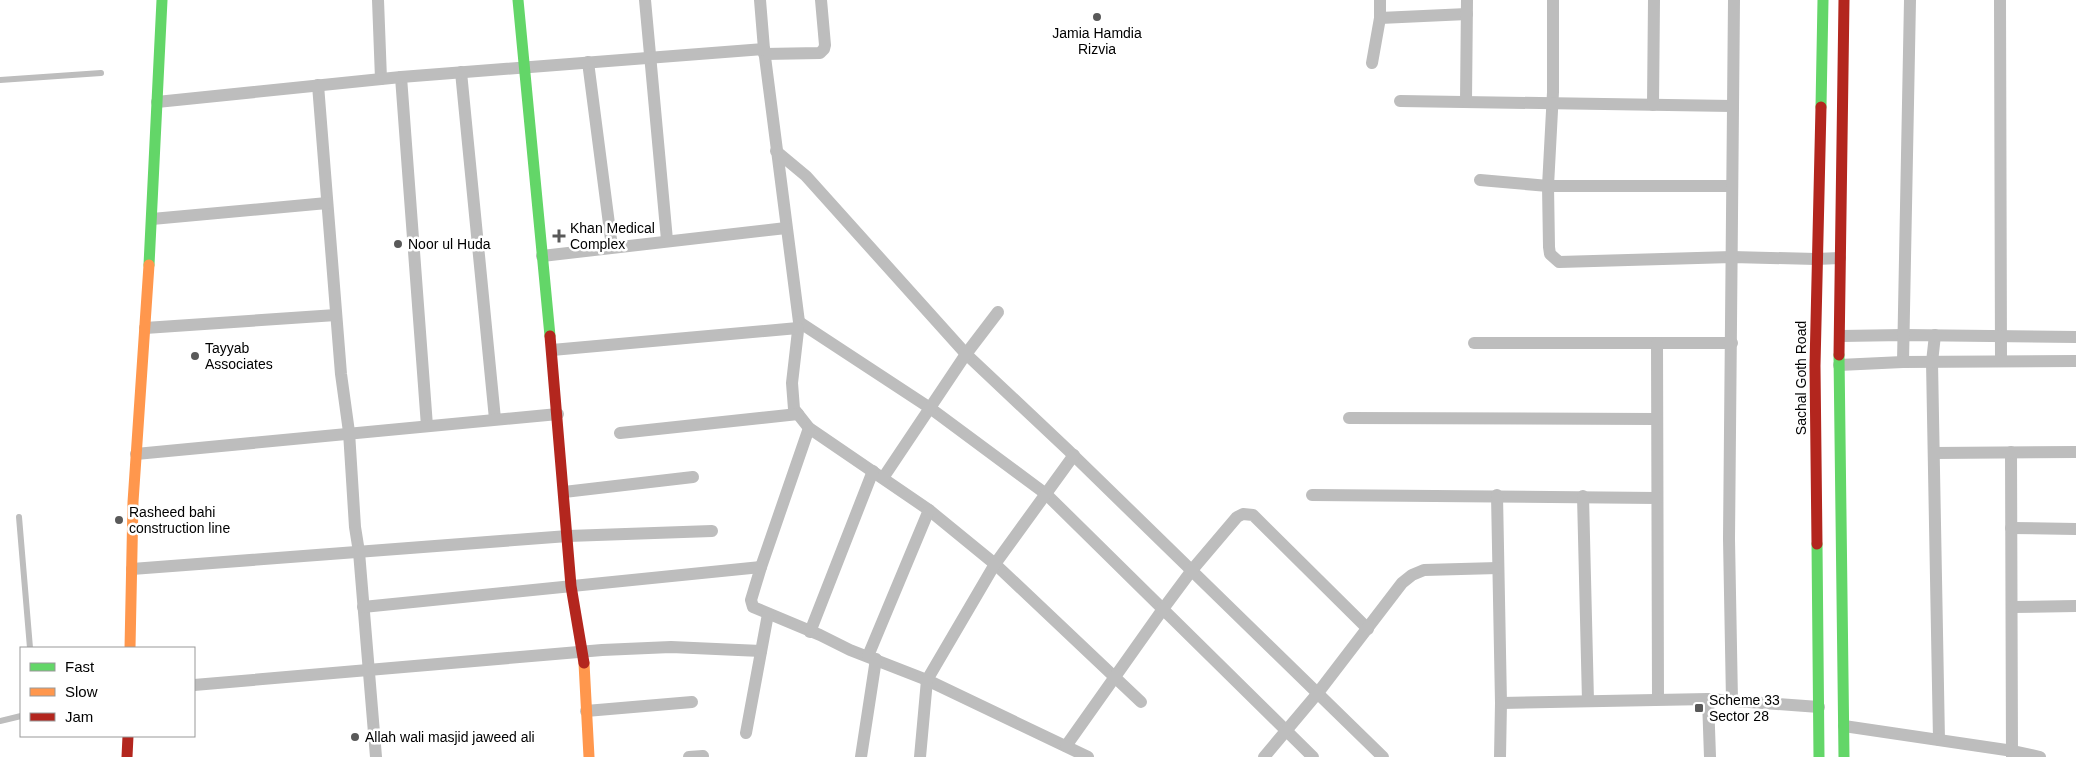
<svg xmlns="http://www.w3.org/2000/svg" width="2076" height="757" font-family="Helvetica,sans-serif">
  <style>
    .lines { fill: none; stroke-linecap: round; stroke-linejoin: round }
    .lane { stroke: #bdbdbd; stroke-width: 6 }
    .street { stroke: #bdbdbd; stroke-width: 12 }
    .fast { stroke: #63d668; stroke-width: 11 }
    .slow { stroke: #ff974d; stroke-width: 11 }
    .jam { stroke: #b3261e; stroke-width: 11 }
    .poi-dot { fill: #595959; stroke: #fff; stroke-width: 2 }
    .labels { text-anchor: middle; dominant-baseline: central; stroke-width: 5; stroke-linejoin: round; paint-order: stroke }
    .poi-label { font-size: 14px; fill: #000; stroke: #fff; text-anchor: start }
    .street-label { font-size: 14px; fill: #000; stroke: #fff }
  </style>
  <rect width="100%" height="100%" fill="#fff"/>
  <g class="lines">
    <g class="lane">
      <polyline points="0,80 101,73"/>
      <polyline points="19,517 30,648"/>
      <polyline points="0,721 21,716"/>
    </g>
    <g class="street">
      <polyline points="378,0 381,79"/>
      <polyline points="645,0 667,240"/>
      <polyline points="760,0 764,49 799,322 792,383 794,409 809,428 929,510 995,564 1141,702"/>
      <polyline points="1553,0 1553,92 1548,186 1549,247 1550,254 1559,262 1732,257 1816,259 1840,258"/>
      <polyline points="2000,0 2001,361"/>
      <polyline points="1380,18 1467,14"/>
      <polyline points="764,54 820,53 824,49 825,45 821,0"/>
      <polyline points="588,62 612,247"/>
      <polyline points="1372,63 1380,18 1380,0"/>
      <polyline points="461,72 495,419"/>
      <polyline points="401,77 427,426"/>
      <polyline points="318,85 341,374 349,432 355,527 359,552 376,757"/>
      <polyline points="1400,101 1732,106"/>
      <polyline points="1466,101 1467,0"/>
      <polyline points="157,102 401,77 764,49"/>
      <polyline points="1653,105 1654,0"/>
      <polyline points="776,151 806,176 966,354 1068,450 1383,757"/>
      <polyline points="1480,180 1548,186 1731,186"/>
      <polyline points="152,219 327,203"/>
      <polyline points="542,256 786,228"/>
      <polyline points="799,322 930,408 1046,494 1313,757"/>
      <polyline points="145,328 336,315"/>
      <polyline points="1935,335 1932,362 1939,740"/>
      <polyline points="1841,336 1904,335 2076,337"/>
      <polyline points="1474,343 1732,343"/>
      <polyline points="1657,343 1658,699"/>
      <polyline points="552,350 798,328"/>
      <polyline points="1903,362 1910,0"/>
      <polyline points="1839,365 1903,362 2076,361"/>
      <polyline points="1349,418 1657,419"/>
      <polyline points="809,428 761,567 751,600 753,607 820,635 850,650 927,680 1088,757"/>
      <polyline points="620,433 798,414"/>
      <polyline points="2011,452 2012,757"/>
      <polyline points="1934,453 2076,452"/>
      <polyline points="136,454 558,414"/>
      <polyline points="883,478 966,354 998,312"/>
      <polyline points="564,492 693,477"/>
      <polyline points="1312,495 1657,498"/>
      <polyline points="1497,495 1501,703 1500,757"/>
      <polyline points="1583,496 1588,701"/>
      <polyline points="2011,528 2076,529"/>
      <polyline points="132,569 568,536 712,531"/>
      <polyline points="363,607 761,567"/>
      <polyline points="2012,607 2076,606"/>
      <polyline points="810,632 873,471"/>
      <polyline points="868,656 929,510"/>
      <polyline points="194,685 602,650 671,647 761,651"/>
      <polyline points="1708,699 1710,757"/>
      <polyline points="1732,701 1729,539 1734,0"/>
      <polyline points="1501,703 1708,699 1819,707"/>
      <polyline points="586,711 692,702"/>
      <polyline points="1844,726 2013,751 2040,757"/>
      <polyline points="746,733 768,614"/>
      <polyline points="1066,746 1163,609 1192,570 1237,517 1243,514 1253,515 1368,629"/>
      <polyline points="689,757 703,756"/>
      <polyline points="861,757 876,659"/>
      <polyline points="920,757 927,680 995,564 1074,455"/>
      <polyline points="1264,757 1317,694 1402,583 1412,575 1424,570 1498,568"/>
    </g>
    <g class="fast">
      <polyline points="518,0 550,336"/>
      <polyline points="1821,107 1823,0"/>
      <polyline points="149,265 162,0"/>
      <polyline points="1839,355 1844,757"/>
      <polyline points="1817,544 1819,757"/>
    </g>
    <g class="slow">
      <polyline points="130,648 133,502 149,265"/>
      <polyline points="584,663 589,757"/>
    </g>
    <g class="jam">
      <polyline points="550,336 571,586 584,663"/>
      <polyline points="1839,355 1844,0"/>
      <polyline points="1817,544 1815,366 1821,107"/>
      <polyline points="127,757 128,736"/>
    </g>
  </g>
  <g class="poi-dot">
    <circle cx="1097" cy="17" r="5"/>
    <path d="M556.5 228.5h5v5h5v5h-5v5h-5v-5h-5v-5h5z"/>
    <circle cx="398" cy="244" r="5"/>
    <circle cx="195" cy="356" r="5"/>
    <circle cx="119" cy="520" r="5"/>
    <rect x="1694" y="703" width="10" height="10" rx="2.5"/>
    <circle cx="355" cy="737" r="5"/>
  </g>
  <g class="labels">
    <g class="poi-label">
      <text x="1097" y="33" text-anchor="middle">Jamia Hamdia<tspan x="1097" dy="16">Rizvia</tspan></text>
      <text x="570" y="228">Khan Medical<tspan x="570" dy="16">Complex</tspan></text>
      <text x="408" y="244">Noor ul Huda</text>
      <text x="205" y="348">Tayyab<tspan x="205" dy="16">Associates</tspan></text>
      <text x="129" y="512">Rasheed bahi<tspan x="129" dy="16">construction line</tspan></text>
      <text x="1709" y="700">Scheme 33<tspan x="1709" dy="16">Sector 28</tspan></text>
      <text x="365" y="737">Allah wali masjid jaweed ali</text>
    </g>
    <g class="street-label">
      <text transform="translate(1801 378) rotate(-90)">Sachal Goth Road</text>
    </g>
  </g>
  <rect x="20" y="647" width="175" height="90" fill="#ffffff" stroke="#999999"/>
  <rect x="30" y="663" width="25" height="8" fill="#63d668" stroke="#999999"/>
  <text x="65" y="672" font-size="15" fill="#000000">Fast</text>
  <rect x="30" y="688" width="25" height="8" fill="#ff974d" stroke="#999999"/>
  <text x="65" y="697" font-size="15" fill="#000000">Slow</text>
  <rect x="30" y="713" width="25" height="8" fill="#b3261e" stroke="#999999"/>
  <text x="65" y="722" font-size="15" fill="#000000">Jam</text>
</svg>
